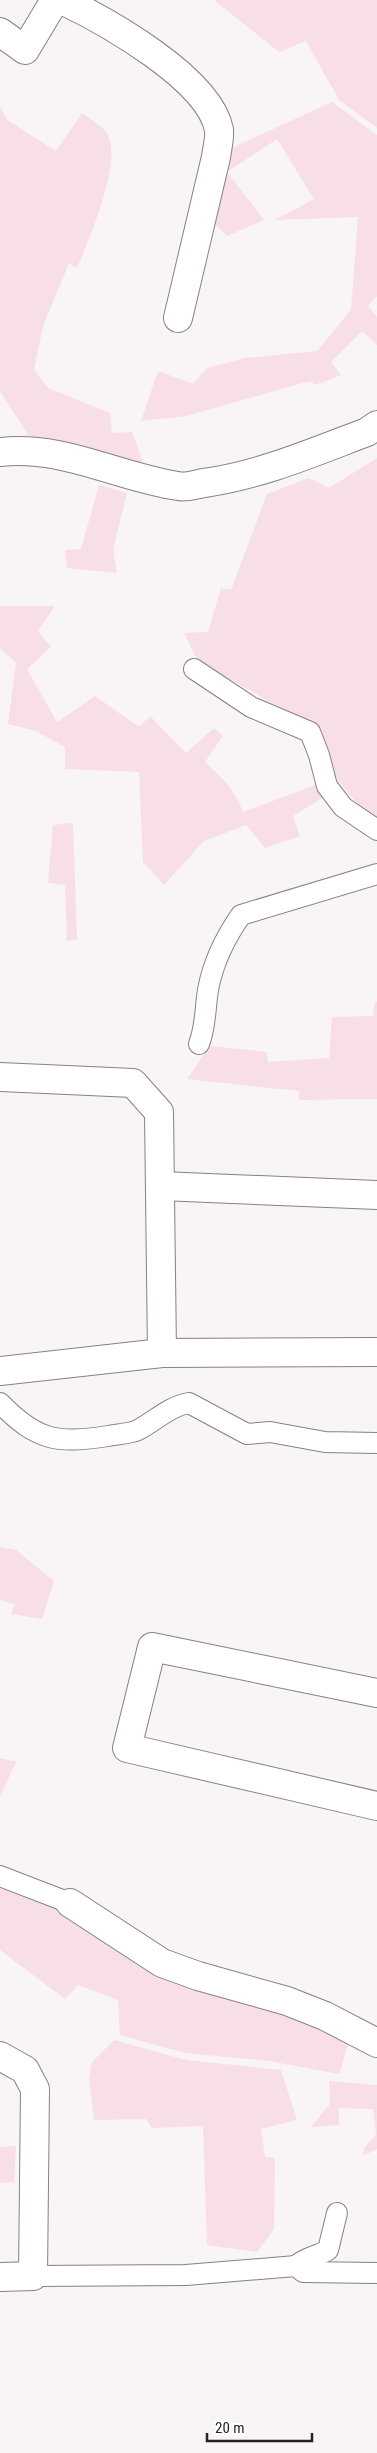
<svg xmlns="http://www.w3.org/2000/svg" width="377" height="2453" font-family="'Roboto Condensed',sans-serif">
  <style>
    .green { fill: #f8dee8 }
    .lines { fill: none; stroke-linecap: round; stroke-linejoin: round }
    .lane-casing { stroke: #868183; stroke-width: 22 }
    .street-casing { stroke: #868183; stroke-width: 30 }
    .lane { stroke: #fff; stroke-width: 20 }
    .street { stroke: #fff; stroke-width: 28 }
  </style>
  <rect width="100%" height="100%" fill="#f9f4f6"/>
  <g class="green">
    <polygon points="214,0 377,0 377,128 339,100 306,41 279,52"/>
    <polygon points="332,102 377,135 377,296 368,306 377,317 377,345 362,331 331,362 341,375 316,385 310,381 186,416 141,421 158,371 193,384 207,368 245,358 317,351 351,310 358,217 275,220 314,199 277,139 227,172 264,220 227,236 210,219 225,151"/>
    <path d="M 0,107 L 7,120 L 56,151 L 82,113 C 90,119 104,127 108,135 C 122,164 89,239 77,268 L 69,263 L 43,326 L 34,370 L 48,388 L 110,413 L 112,433 L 132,432 L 143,462 L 129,462 L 82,445 L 29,436 L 0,391 Z"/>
    <polygon points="377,458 377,820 358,805 333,774 314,727 198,661 184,633 208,632 221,588 231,590 267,494 309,478 329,488"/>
    <polygon points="99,485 127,493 113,549 117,573 67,568 65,550 81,549"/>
    <path d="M 0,606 L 55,606 L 38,631 L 51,647 L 27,669 L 57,722 L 95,696 L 139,727 L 150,716 L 186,753 L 214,728 L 223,736 L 205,762 C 223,779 234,788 243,812 L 315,785 L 322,798 L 293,816 L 300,836 L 265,848 L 246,825 L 204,841 L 164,885 L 143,862 L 139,772 L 65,769 L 65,747 L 36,731 L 8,724 L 16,663 L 0,648 Z"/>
    <polygon points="73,823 77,940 67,941 65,885 48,883 53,825"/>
    <polygon points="375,1002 377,1002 377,1099 299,1100 299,1091 187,1079 210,1046 267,1052 268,1062 329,1058 332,1017 373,1016"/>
    <polygon points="0,1547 16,1550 54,1581 42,1619 11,1614 15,1604 0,1600"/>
    <polygon points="0,1758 16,1762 0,1796"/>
    <polygon points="0,1881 68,1909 158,1968 349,2041 339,2074 269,2061 185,2053 120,2035 118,2000 78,1985 65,1999 0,1950"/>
    <polygon points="114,2040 186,2060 281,2070 297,2120 261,2129 265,2157 275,2158 274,2229 257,2252 207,2245 203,2126 152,2128 146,2119 94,2120 89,2079 92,2062"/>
    <polygon points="329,2081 377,2085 377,2149 363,2156 364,2148 376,2135 373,2109 339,2108 339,2125 311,2127 330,2104"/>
    <polygon points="16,2146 14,2182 0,2183 0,2147"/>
  </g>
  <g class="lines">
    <g class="lane-casing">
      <g id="lane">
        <polyline points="194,669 251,707 310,732 319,755 327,786 343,807 377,830"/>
        <path d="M 199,1044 C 206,1026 205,1008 208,990 C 213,962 225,938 241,915 L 377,874"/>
        <path d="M 0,1403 C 37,1441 57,1444 108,1436 C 117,1434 130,1434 138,1430 C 155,1421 170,1406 189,1403 L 247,1434 L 270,1432 L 325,1442 L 377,1443"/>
        <polyline points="0,1876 70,1903"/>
        <path d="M 296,2266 C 305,2257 316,2257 328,2250 L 337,2213"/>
        <polyline points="33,2276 186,2275 296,2266 303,2272 377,2273"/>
      </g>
    </g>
    <g class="street-casing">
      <g id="street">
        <path d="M 62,0 C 106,21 210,79 219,130 C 220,138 217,149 216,157 L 178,318"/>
        <polyline points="0,32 25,50 55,0"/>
        <path d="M 0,452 C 64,445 117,477 178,486 C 186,488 196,484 204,483 C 261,475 314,452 367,432 L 377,425"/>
        <polyline points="0,1077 133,1083 159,1112 162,1353"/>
        <polyline points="161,1186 377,1195"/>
        <polyline points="0,1371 162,1353 377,1352"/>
        <polyline points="377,1693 152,1647 127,1748 377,1806"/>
        <polyline points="70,1903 162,1963 198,1976 287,2001 325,2016 377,2043"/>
        <polyline points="0,2056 25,2070 35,2089 33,2276 0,2277"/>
      </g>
    </g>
    <use href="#lane" class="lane"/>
    <use href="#street" class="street"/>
  </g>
  <path d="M207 2433v8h105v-8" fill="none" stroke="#242223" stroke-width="2.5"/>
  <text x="215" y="2433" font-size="15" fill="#242223" stroke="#ffffff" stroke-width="4" paint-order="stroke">20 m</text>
</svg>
